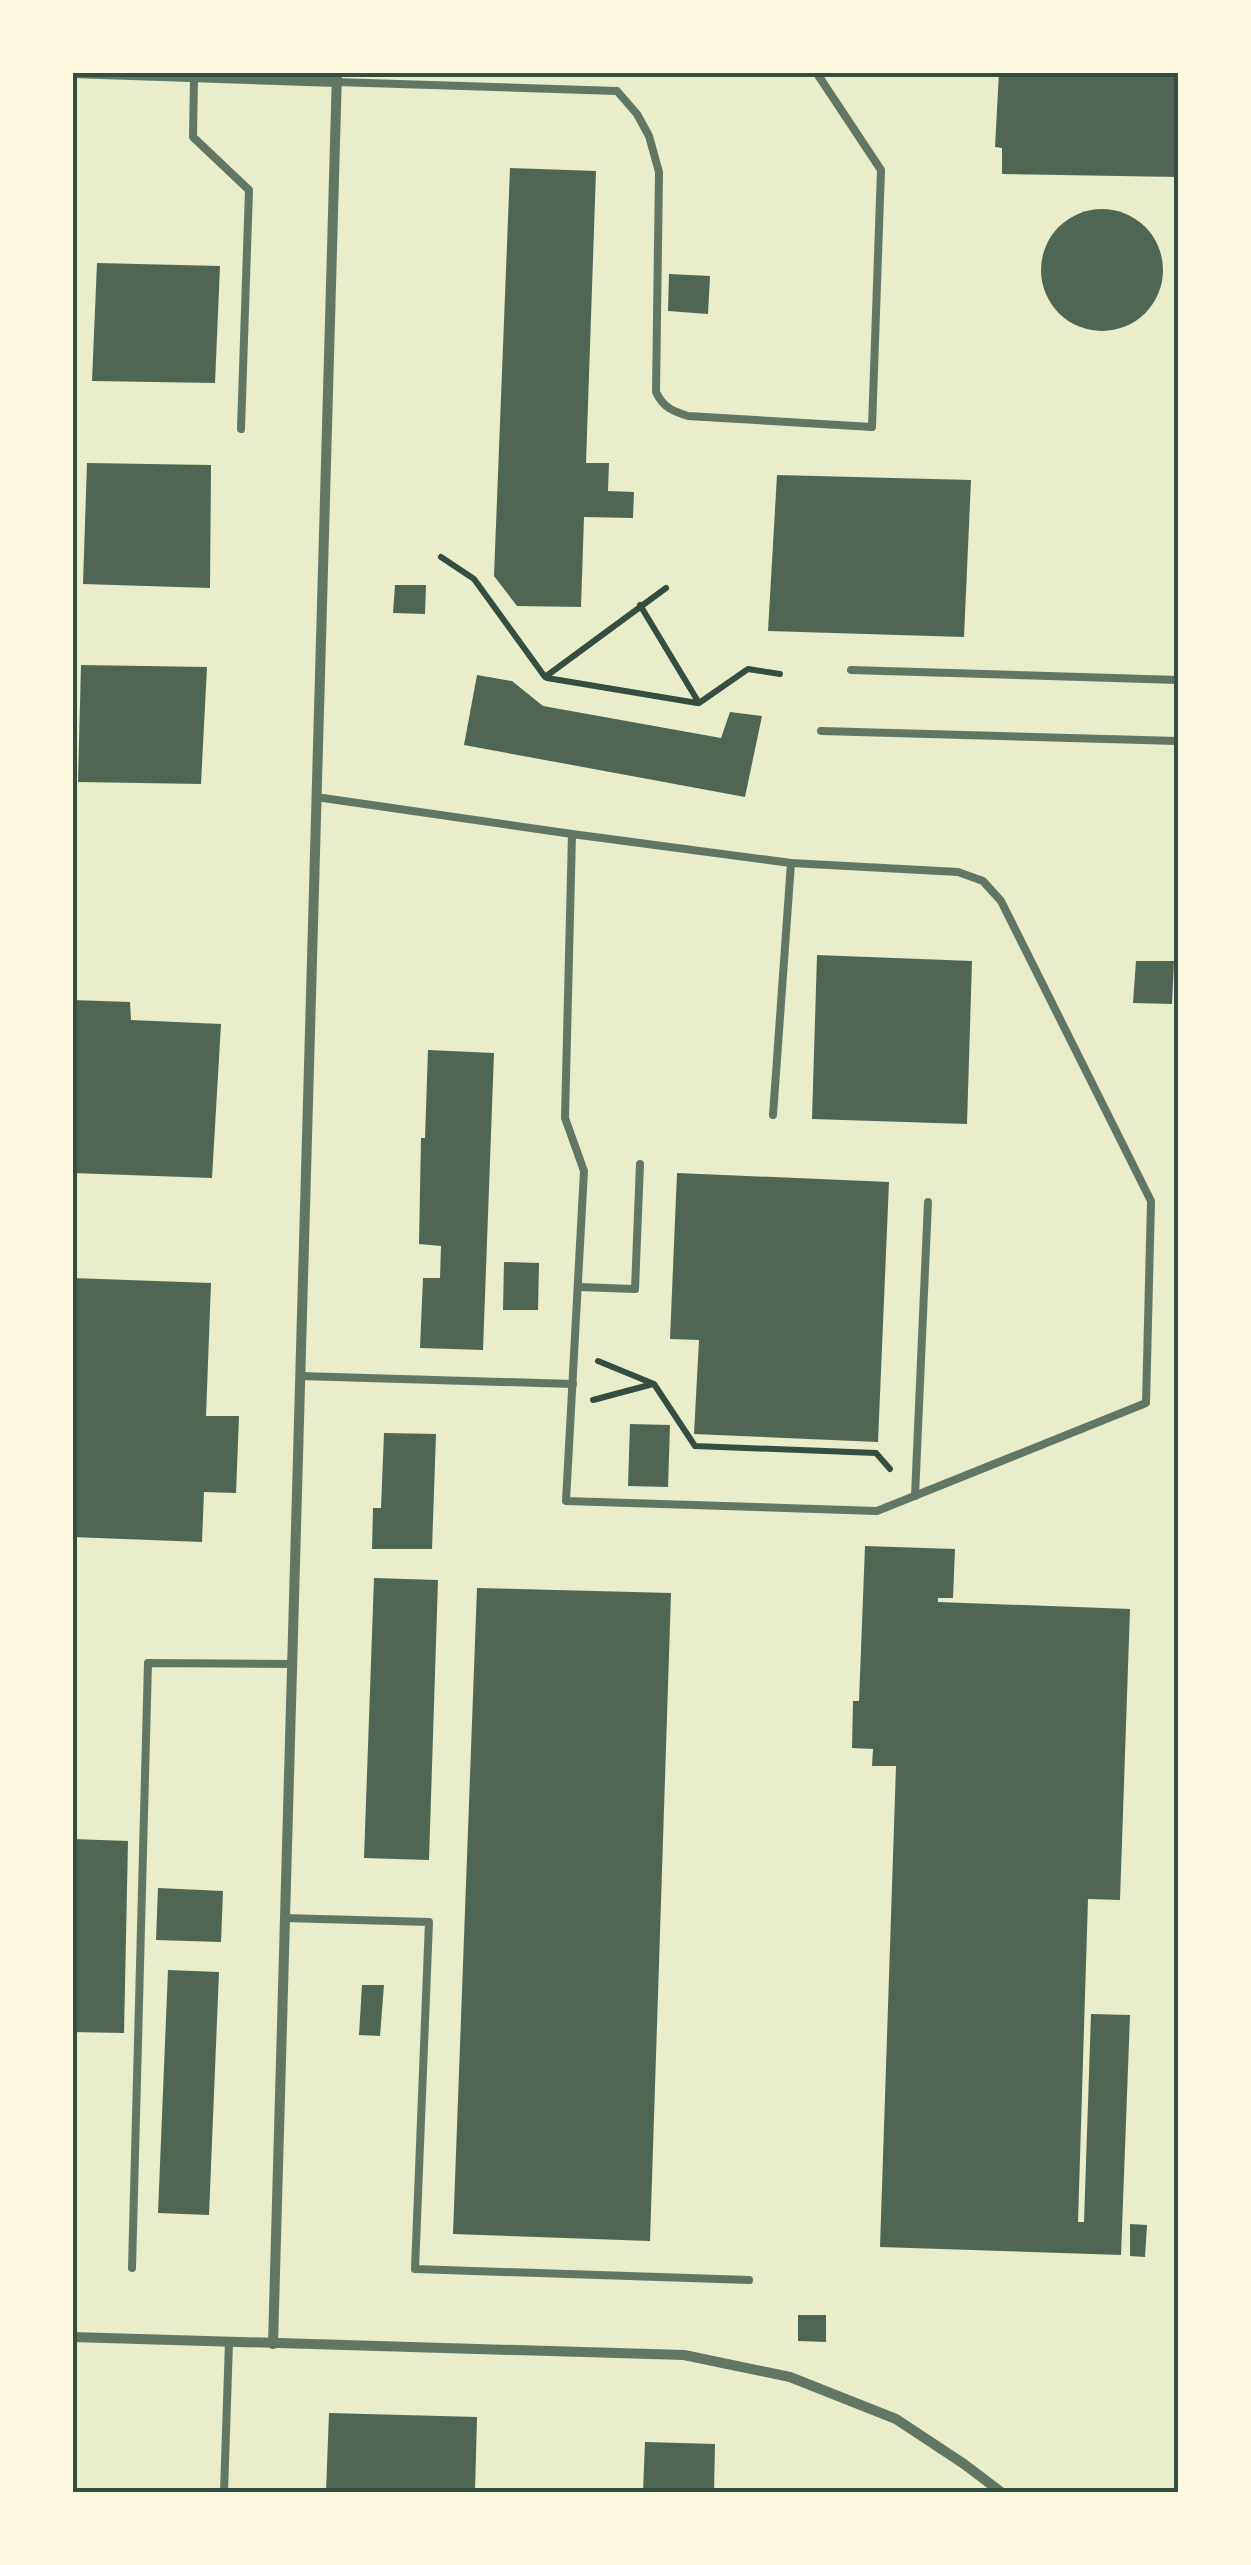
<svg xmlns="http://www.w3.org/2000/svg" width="1251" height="2565" font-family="Quicksand,sans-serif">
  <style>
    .building { fill: #4f6655 }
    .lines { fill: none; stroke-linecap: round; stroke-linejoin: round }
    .path { stroke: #344e41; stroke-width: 6 }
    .service { stroke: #617663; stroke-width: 8 }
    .minor { stroke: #617663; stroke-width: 10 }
    .neatline { fill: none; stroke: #344e41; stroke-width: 4 }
  </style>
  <rect width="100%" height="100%" fill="#e9edc9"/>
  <g class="building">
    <polygon points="999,72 1178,72 1178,177 1002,174 1002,148 995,147"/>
    <polygon points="510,168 596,171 586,463 609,463 608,491 634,492 633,518 584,517 581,607 517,606 494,576"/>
    <circle cx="1102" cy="270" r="61"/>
    <polygon points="97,263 220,266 215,383 92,381"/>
    <polygon points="669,274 710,276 708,314 668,311"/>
    <polygon points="87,463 211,465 210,588 83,584"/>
    <polygon points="777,475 971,480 964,637 768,631"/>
    <polygon points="395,585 426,585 425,614 393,613"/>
    <polygon points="81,665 207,667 201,784 78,782"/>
    <polygon points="477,675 512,681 543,706 721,738 730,712 762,716 745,797 464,745"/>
    <polygon points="817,955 972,961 967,1124 812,1119"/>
    <polygon points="1136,961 1174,961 1172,1004 1133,1003"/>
    <polygon points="72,1000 130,1002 131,1020 221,1024 212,1178 72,1173"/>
    <polygon points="428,1050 494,1053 483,1350 420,1348 423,1278 440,1278 441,1246 419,1244 421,1138 425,1138"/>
    <polygon points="677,1173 889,1182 878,1442 694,1434 699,1340 670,1339"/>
    <polygon points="504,1262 539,1263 538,1310 503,1310"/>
    <polygon points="72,1278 211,1283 206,1416 239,1416 236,1493 204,1492 202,1542 72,1537"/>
    <polygon points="630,1424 670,1425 668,1487 628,1486"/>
    <polygon points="384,1433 436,1434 432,1549 372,1549 373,1508 381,1508"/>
    <polygon points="865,1546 955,1549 953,1598 938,1598 938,1602 1130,1609 1120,1900 1088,1899 1078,2222 1084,2222 1091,2014 1130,2015 1121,2255 880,2247 896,1766 872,1766 873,1749 852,1748 853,1701 859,1701"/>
    <polygon points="374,1578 438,1580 429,1860 364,1858"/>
    <polygon points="477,1588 671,1593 650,2241 453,2234"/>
    <polygon points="72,1839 128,1841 124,2033 72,2032"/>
    <polygon points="158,1888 223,1891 221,1942 156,1940"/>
    <polygon points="168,1970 219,1972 209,2215 158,2213"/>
    <polygon points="362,1985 384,1985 380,2036 359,2035"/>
    <polygon points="1130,2224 1147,2225 1145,2257 1130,2256"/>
    <polygon points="798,2315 826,2315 826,2342 798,2341"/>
    <polygon points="329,2413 477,2417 475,2492 326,2492"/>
    <polygon points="645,2442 715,2444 714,2492 643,2492"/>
  </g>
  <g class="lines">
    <g class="path">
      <polyline points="441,557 474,579 545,677 666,588"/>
      <polyline points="640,605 699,703 748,669 780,674"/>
      <polyline points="547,678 697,703"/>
      <polyline points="598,1361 654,1384 695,1446 876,1453 890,1469"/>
      <polyline points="593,1400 653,1384"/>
    </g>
    <g class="service">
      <polyline points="194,77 193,137 249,190 241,429"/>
      <path d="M 336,82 L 617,91 L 637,114 L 649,136 L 659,172 L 656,392 C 663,407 672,411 688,416 L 872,427 L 881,170 L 816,72"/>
      <polyline points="851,670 1178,680"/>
      <polyline points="821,731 1178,741"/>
      <polyline points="316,797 572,834 791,863 958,872 983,881 1001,901 1151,1201 1146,1403 877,1511 566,1501 584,1171 565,1118 572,834"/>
      <polyline points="773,1115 791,863"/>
      <polyline points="578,1287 635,1289 640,1164"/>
      <polyline points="300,1376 573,1384"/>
      <polyline points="915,1496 928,1202"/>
      <polyline points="284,1918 429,1922 415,2269 749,2280"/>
      <polyline points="132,2268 148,1663 292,1664"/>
      <polyline points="224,2492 229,2342"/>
    </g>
    <g class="minor">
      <polyline points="72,73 336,82"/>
      <polyline points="72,2337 684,2355 790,2377 896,2419 964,2464 1001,2492"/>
      <polyline points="273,2344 337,72"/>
    </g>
  </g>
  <rect width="1251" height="2565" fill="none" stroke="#fefae0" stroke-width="150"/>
  <rect x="75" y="75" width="1101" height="2415" class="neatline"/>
</svg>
